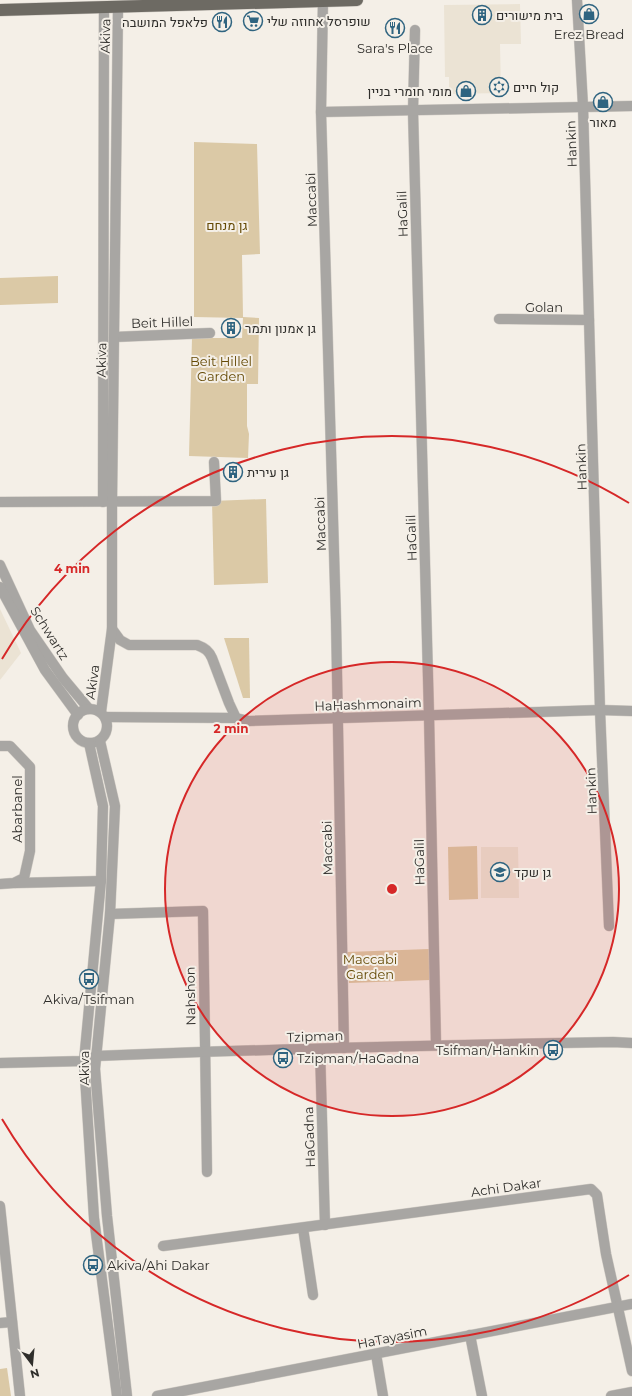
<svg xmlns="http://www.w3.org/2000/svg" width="632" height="1396" font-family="Montserrat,Heebo,sans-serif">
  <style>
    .built { fill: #ebe3d4 }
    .green { fill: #dbc9a6 }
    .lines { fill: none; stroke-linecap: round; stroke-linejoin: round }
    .minor-casing { stroke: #d1ccc5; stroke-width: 11 }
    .major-casing { stroke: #d1ccc5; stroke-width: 13 }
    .minor { stroke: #a8a6a3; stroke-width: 10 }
    .major { stroke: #6d6a63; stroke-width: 12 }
    .ring { fill: none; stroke: #d62828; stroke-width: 2 }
    .labels { text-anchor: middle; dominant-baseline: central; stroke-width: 4; stroke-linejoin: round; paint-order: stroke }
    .poi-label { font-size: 13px; fill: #2f2e2b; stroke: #f4efe7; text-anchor: start }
    .street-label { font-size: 13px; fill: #2f2e2b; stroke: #f4efe7 }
    .park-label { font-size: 13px; fill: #654a05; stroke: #f4efe7 }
    .centre { fill: #d62828; stroke: #f4efe7; stroke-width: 2 }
    .ring-label { font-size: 12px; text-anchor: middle; font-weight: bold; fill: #d62828; stroke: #f4efe7; stroke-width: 4; stroke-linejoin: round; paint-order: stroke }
  </style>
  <rect width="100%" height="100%" fill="#f4efe7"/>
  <g class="built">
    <polygon points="520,4 521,44 500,44 501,93 449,94 449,77 445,77 444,5"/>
    <polygon points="0,609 21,653 0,680"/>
    <polygon points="481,847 518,847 519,898 481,898"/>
  </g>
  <g class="green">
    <polygon points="194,142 257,144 260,254 242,255 243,317 259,318 258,384 247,384 247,426 249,434 248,458 189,456 192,338 242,338 243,318 194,317"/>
    <polygon points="58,276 58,303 0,305 0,278"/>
    <polygon points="266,499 268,583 214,585 212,501"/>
    <polygon points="224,638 249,638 250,698 243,698"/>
    <polygon points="477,846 478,899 449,900 448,847"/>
    <polygon points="429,949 430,980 349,983 347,952"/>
    <polygon points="7,1368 11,1396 0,1396 0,1369"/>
  </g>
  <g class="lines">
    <g class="minor-casing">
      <g id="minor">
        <polyline points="323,0 321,112 336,620 344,1048"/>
        <polyline points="577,0 583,106 600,710 609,926"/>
        <polyline points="415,30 413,111 429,715 436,1045"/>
        <polyline points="321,112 632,106"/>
        <polyline points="499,319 589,320"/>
        <polyline points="114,337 210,333"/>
        <polyline points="0,502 216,501 214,462"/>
        <polyline points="103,502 104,7"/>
        <polyline points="0,565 30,630 63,678 89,709"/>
        <polyline points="0,587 45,670 78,715"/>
        <path d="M 112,629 L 120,640 L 129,645 L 197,645 C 205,648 209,651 212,658 L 229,703 L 236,718"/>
        <circle cx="90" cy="726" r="17"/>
        <polyline points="101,712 112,629 112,502 118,7"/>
        <polyline points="105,717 236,718 249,721 600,710 632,711"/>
        <polyline points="100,741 115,806 110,914 95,1069 107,1216 127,1396"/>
        <polyline points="89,743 103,806 101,881 84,1061 94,1218 117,1396"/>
        <polyline points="0,746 10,746 30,767 30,851 24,878 14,883 0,884"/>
        <polyline points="16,883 101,881"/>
        <polyline points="110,914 203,911 207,1172"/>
        <polyline points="320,1049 325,1225"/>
        <path d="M 0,1063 L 84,1061 L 96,1056 C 268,1049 440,1045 613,1042 L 632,1043"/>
        <polyline points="0,1206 20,1396"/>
        <polyline points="303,1228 313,1295"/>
        <polyline points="163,1246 591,1189 597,1195 606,1254 632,1371"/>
        <polyline points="0,1323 12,1322"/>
        <polyline points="470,1335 482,1396"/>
        <polyline points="376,1354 383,1396"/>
        <polyline points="157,1396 632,1304"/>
        <polyline points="611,1396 632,1392"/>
      </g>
    </g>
    <g class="major-casing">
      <polyline id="major" points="0,10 357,0"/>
    </g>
    <use href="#minor" class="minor"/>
    <use href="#major" class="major"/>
  </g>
  <circle cx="392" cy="889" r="227" fill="#d62828" fill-opacity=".12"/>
  <g class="ring">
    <circle cx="392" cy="889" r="227"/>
    <path d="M629 1275A453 453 0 0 1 2 1119M2 659A453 453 0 0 1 629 503"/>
  </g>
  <defs>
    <g id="shop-ring" transform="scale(1)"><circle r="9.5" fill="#f4efe7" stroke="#2f6480" stroke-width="1.5"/><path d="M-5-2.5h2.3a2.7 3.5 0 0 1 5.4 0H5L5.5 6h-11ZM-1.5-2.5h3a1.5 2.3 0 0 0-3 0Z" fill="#2f6480"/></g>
    <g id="building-ring" transform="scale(1)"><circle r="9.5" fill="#f4efe7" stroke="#2f6480" stroke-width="1.5"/><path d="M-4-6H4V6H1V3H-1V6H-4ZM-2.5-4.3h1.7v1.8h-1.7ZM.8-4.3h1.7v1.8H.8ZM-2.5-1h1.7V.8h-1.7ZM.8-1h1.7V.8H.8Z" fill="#2f6480"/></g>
    <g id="supermarket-ring" transform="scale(1)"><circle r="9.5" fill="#f4efe7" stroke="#2f6480" stroke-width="1.5"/><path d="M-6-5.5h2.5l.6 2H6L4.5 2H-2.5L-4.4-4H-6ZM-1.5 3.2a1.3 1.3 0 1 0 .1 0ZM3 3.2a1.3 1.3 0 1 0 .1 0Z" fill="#2f6480"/></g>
    <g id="restaurant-ring" transform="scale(1)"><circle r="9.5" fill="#f4efe7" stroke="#2f6480" stroke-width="1.5"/><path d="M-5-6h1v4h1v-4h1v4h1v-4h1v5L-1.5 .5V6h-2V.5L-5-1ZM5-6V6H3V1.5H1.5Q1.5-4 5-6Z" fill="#2f6480"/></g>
    <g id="synagogue-ring" transform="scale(1)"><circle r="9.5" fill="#f4efe7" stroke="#2f6480" stroke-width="1.5"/><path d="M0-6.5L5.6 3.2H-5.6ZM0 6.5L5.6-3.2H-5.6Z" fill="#2f6480"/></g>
    <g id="school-ring" transform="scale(1)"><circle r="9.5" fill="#f4efe7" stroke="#2f6480" stroke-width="1.5"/><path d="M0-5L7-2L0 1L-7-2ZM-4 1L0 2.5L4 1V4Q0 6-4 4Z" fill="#2f6480"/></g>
    <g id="bus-ring" transform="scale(1)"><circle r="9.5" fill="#f4efe7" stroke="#2f6480" stroke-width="1.5"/><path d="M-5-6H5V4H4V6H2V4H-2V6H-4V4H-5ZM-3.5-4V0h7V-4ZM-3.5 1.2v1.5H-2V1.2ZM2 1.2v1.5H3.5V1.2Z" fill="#2f6480"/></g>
  </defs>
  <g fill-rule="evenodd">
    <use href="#shop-ring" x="589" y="14"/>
    <use href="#building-ring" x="482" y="15"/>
    <use href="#supermarket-ring" x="253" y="21"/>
    <use href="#restaurant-ring" x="222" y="22"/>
    <use href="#restaurant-ring" x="395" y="28"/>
    <use href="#synagogue-ring" x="499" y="87"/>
    <use href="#shop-ring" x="466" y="91"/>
    <use href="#shop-ring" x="603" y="102"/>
    <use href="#building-ring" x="231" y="328"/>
    <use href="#building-ring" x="233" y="472"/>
    <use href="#school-ring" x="500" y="872"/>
    <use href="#bus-ring" x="89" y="979"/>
    <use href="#bus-ring" x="553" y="1050"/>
    <use href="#bus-ring" x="283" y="1058"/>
    <use href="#bus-ring" x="93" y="1265"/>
  </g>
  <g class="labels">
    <g class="poi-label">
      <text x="496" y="15">בית מישורים</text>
      <text x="267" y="21">שופרסל אחוזה שלי</text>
      <text x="208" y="22" text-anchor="end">פלאפל המושבה</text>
      <text x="589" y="34" text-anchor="middle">Erez Bread</text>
      <text x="395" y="48" text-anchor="middle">Sara's Place</text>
      <text x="513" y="87">קול חיים</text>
      <text x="452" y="91" text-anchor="end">מומי חומרי בניין</text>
      <text x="603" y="122" text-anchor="middle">מאור</text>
      <text x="245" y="328">גן אמנון ותמר</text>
      <text x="247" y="472">גן עירית</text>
      <text x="514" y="872">גן שקד</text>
      <text x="89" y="999" text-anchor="middle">Akiva/Tsifman</text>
      <text x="539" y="1050" text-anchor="end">Tsifman/Hankin</text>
      <text x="297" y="1058">Tzipman/HaGadna</text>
      <text x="107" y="1265">Akiva/Ahi Dakar</text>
    </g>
    <g class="street-label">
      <text transform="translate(105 36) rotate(-89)">Akiva</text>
      <text transform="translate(571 144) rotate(-92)">Hankin</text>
      <text transform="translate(311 200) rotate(-92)">Maccabi</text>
      <text transform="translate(402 214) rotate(-92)">HaGalil</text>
      <text x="544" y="307">Golan</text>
      <text transform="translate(162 322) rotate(-2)">Beit Hillel</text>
      <text transform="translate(101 360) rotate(-89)">Akiva</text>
      <text transform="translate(581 467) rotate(-92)">Hankin</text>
      <text transform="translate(320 524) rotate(-92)">Maccabi</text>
      <text transform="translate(411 538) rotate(-92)">HaGalil</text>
      <text transform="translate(50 633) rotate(58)">Schwartz</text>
      <text transform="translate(92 682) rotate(-82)">Akiva</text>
      <text transform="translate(368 704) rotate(-2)">HaHashmonaim</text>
      <text transform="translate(591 791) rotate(-92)">Hankin</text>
      <text transform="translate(17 809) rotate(-90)">Abarbanel</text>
      <text transform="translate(327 848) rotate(-91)">Maccabi</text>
      <text transform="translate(419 862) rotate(-91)">HaGalil</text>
      <text transform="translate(190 996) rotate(-91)">Nahshon</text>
      <text transform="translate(315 1036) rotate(-2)">Tzipman</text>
      <text transform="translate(84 1068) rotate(-90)">Akiva</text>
      <text transform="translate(309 1137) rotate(-92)">HaGadna</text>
      <text transform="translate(506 1187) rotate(-8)">Achi Dakar</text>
      <text transform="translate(392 1337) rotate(-11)">HaTayasim</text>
    </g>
    <g class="park-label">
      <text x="227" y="225">גן מנחם</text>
      <text x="221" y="361">Beit Hillel<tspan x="221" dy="15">Garden</tspan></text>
      <text x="370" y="959">Maccabi<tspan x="370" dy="15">Garden</tspan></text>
    </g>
  </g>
  <circle cx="392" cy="889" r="6" class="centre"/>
  <g class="ring-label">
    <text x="72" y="573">4 min</text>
    <text x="231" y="733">2 min</text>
  </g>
  <g transform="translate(32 1364) rotate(164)" stroke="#f4efe7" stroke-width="3" paint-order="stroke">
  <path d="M0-3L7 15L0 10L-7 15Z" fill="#2f2e2b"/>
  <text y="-6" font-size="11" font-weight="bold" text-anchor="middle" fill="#2f2e2b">N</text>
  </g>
</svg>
